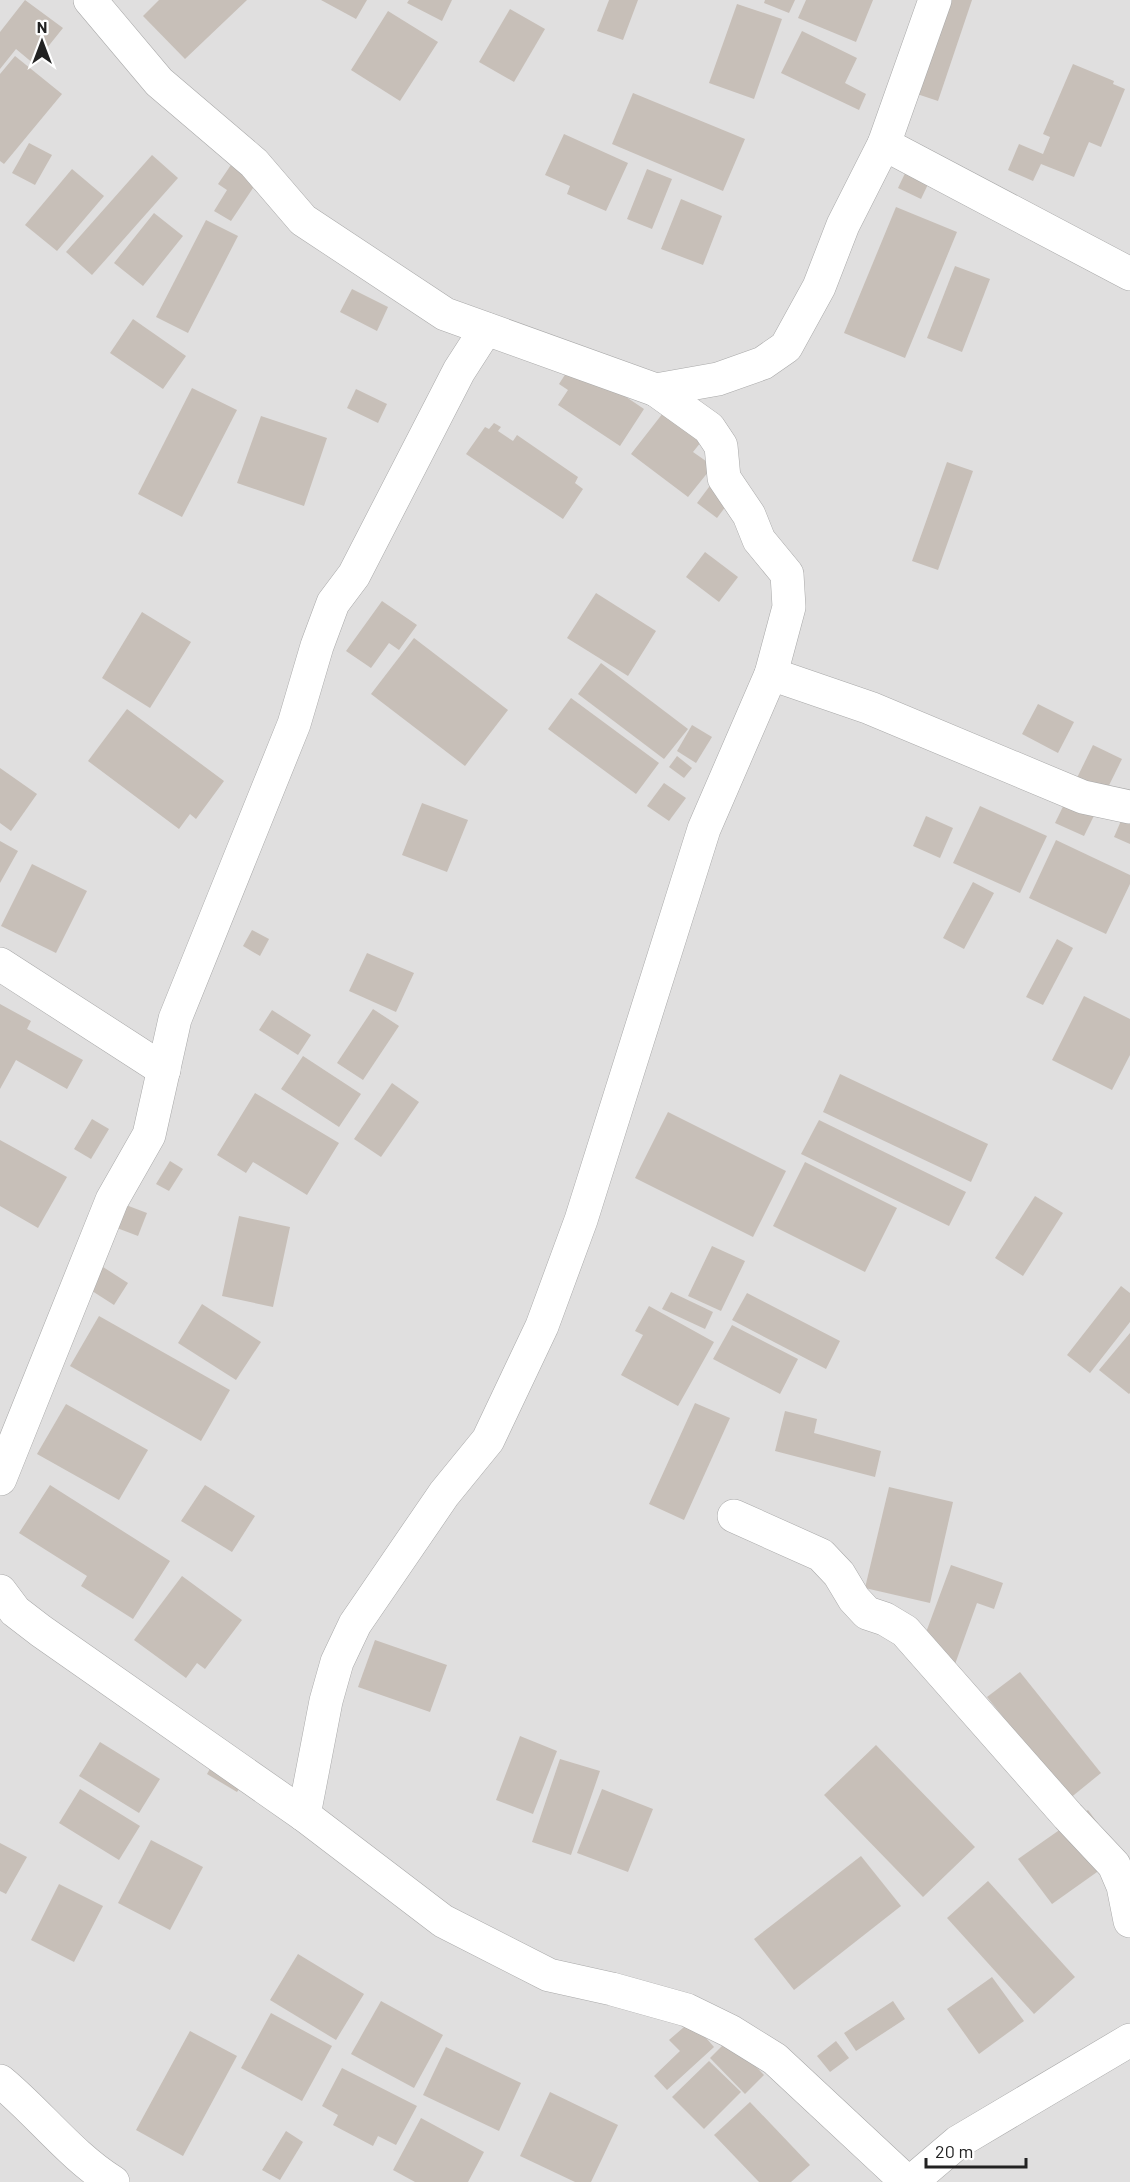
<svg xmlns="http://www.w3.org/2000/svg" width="1130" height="2182" font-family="Barlow,sans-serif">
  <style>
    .residential { fill: #e0dfdf }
    .building { fill: #c7bfb8 }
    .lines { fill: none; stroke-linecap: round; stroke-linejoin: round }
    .minor-casing { stroke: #a9a9a9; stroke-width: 34 }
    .minor { stroke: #fff; stroke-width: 33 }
  </style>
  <rect width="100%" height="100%" fill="#f2efe9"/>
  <rect class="residential" x="0" y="0" width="1130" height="2182"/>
  <g class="building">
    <polygon points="25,0 63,28 34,64 16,49 0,69 0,32"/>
    <polygon points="159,0 247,0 185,59 143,16"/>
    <polygon points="321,0 367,0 356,19"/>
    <polygon points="409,0 452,0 442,21 407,3"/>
    <polygon points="609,0 638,0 623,40 597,31"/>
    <polygon points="765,0 795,0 789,13 764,3"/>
    <polygon points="806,0 873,0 856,42 798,18"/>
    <polygon points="949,0 972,0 938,101 917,94"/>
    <polygon points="737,4 782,19 754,99 709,83"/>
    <polygon points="510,9 545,29 514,82 479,62"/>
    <polygon points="388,11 438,42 400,101 351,70"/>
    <polygon points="802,31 857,58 845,83 866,94 859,110 781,73"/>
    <polygon points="15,56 62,94 4,164 0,161 0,74"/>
    <polygon points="1073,64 1114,81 1113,84 1125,89 1101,147 1089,142 1074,177 1041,164 1033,181 1008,170 1019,144 1043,154 1050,137 1043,134"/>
    <polygon points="633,93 745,139 723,191 612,144"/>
    <polygon points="564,134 628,163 606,211 567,194 570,186 545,175"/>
    <polygon points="29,143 52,155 35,185 12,173"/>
    <polygon points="152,155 178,178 92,275 66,252"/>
    <polygon points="235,159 261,176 231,221 214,211 227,190 218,184"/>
    <polygon points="908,167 931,178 921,199 898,188"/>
    <polygon points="72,169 104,196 57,251 25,225"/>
    <polygon points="647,169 672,179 652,229 627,219"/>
    <polygon points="681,199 722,216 703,265 661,249"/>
    <polygon points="896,207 957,232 905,358 844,333"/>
    <polygon points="154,213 183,236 143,286 114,263"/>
    <polygon points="206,220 238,236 188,333 156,317"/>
    <polygon points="955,266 990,279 962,352 927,338"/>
    <polygon points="352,289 388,307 377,331 340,312"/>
    <polygon points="133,319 186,356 163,389 110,353"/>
    <polygon points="570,367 583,368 644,409 620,446 558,405 568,390 559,384"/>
    <polygon points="192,388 237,410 182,517 138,494"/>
    <polygon points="356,389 387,404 378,423 347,408"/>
    <polygon points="663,413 701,442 693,452 713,466 688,497 631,454"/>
    <polygon points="261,416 327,438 304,506 237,483"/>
    <polygon points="494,423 501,427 498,431 513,441 517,435 578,477 575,483 583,489 563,519 466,454 485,427 489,429"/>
    <polygon points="947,462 973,471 938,570 912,561"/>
    <polygon points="712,483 732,498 717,518 697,503"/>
    <polygon points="705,552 738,577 719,602 686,577"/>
    <polygon points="596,593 656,631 628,676 567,638"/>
    <polygon points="382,601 417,625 399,650 389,643 371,668 346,651"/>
    <polygon points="142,612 191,642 150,708 102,678"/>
    <polygon points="414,638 508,710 465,766 371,694"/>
    <polygon points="601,663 688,729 664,759 578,694"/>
    <polygon points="571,698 659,763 636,794 548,729"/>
    <polygon points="1038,704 1074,722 1058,753 1022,734"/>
    <polygon points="127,709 224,781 196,819 190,814 179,829 88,761"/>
    <polygon points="692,725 712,737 696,763 677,751"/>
    <polygon points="1093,745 1122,759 1084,836 1055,823"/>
    <polygon points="677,756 692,768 684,778 669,767"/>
    <polygon points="0,768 37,794 11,831 0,823"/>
    <polygon points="664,783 686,798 669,821 647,806"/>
    <polygon points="1130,800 1130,844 1114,837"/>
    <polygon points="422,803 468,820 447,872 402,855"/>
    <polygon points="980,806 1047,836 1020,893 953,863"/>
    <polygon points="926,816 953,828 940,858 913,846"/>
    <polygon points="1056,840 1130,875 1130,884 1106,934 1029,898"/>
    <polygon points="0,841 18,851 0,883"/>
    <polygon points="32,864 87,891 56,953 1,926"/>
    <polygon points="973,882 994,893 964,949 943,938"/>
    <polygon points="252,930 269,939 260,956 243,946"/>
    <polygon points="1057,939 1073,948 1043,1005 1026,997"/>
    <polygon points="367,953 414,973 396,1012 349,991"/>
    <polygon points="1084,996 1130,1019 1130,1055 1112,1090 1052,1060"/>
    <polygon points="0,1004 31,1021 27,1029 83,1060 67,1089 16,1060 0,1089"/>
    <polygon points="373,1009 399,1026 363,1080 337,1063"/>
    <polygon points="272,1010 311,1035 298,1055 259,1030"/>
    <polygon points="303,1056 361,1094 339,1127 281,1089"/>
    <polygon points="840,1074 988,1144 971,1182 823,1112"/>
    <polygon points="392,1083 419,1102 381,1157 354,1139"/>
    <polygon points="255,1093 339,1143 307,1195 253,1162 246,1173 217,1155"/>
    <polygon points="668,1112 786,1171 753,1237 635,1178"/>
    <polygon points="92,1119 109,1129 91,1159 74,1149"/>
    <polygon points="819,1120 966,1192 949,1226 801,1154"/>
    <polygon points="0,1140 67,1177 38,1228 0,1206"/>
    <polygon points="170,1161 183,1169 169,1191 156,1184"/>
    <polygon points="805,1162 897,1208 865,1272 773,1226"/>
    <polygon points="1035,1196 1063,1213 1023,1276 995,1258"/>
    <polygon points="126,1205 147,1213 138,1236 117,1228"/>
    <polygon points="239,1216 290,1227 273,1307 222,1296"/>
    <polygon points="712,1246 745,1261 721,1311 688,1296"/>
    <polygon points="103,1267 128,1283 114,1305 89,1289"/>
    <polygon points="1121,1286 1130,1293 1130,1322 1090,1373 1067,1355"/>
    <polygon points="671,1292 713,1312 705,1329 662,1309"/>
    <polygon points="747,1293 840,1341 826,1369 732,1320"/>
    <polygon points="202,1304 261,1342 236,1380 178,1343"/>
    <polygon points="649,1306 714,1342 678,1406 621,1375 643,1335 635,1331"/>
    <polygon points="99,1316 230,1390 201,1441 70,1366"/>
    <polygon points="732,1325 798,1359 780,1394 713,1359"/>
    <polygon points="1130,1333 1130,1393 1129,1394 1099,1370"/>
    <polygon points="695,1403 730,1418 684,1520 649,1504"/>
    <polygon points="66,1404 148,1450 119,1500 37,1454"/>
    <polygon points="785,1411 817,1419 814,1433 881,1451 875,1477 775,1451"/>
    <polygon points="50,1485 170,1561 133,1619 81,1586 87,1576 19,1533"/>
    <polygon points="205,1485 255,1516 232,1552 181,1521"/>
    <polygon points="889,1487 953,1502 930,1603 865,1588"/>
    <polygon points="951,1565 1003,1583 994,1609 977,1603 954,1667 918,1654"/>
    <polygon points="182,1576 242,1620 205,1669 197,1663 186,1678 134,1640"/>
    <polygon points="375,1640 447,1665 430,1712 358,1687"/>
    <polygon points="1020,1672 1101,1773 1069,1799 987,1697"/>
    <polygon points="520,1736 557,1751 533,1814 496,1800"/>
    <polygon points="100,1742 160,1779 139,1813 79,1776"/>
    <polygon points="876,1745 975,1847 923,1897 824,1795"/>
    <polygon points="560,1759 600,1771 571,1855 532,1842"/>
    <polygon points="212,1765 242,1784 237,1792 207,1774"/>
    <polygon points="80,1789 140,1826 119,1860 59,1823"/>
    <polygon points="602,1789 653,1809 628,1872 577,1853"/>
    <polygon points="1088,1810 1121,1855 1052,1904 1018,1859"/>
    <polygon points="151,1840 203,1867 170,1930 118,1903"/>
    <polygon points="0,1843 27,1857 6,1894 0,1891"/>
    <polygon points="861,1856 901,1906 794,1990 754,1939"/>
    <polygon points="988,1881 1075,1977 1034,2014 947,1918"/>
    <polygon points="59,1884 103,1906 74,1962 31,1940"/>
    <polygon points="298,1954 364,1994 336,2040 270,2000"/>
    <polygon points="992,1977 1024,2021 979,2054 947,2009"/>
    <polygon points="381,2001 443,2035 414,2088 351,2054"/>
    <polygon points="893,2001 905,2019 856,2051 844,2033"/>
    <polygon points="271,2013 332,2046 302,2101 241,2068"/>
    <polygon points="691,2021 714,2047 667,2090 654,2076 680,2051 669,2040"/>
    <polygon points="190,2031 237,2056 183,2156 136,2130"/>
    <polygon points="729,2039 764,2075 745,2094 710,2058"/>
    <polygon points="836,2041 849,2058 830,2072 817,2056"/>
    <polygon points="446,2047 521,2083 499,2131 423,2095"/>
    <polygon points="709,2061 741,2092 704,2129 672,2097"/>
    <polygon points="342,2068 417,2106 396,2145 378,2136 373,2146 333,2125 338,2115 322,2106"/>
    <polygon points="550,2092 618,2125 591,2182 575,2182 520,2156"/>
    <polygon points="750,2102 810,2165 791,2182 759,2182 714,2135"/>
    <polygon points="421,2118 484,2152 468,2182 415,2182 393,2170"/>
    <polygon points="286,2131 303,2142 280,2180 262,2170"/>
  </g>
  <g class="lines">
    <g class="minor-casing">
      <g id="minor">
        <polyline points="90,0 159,82 254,163 303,220 445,314 656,390 718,379 763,363 786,347 819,287 843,225 884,144 935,0"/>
        <polyline points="884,144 1130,274"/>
        <polyline points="771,674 870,708 1083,797 1130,807"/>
        <polyline points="0,964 164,1070"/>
        <polyline points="0,1479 112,1200 149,1135 175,1019 294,724 317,646 333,603 354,575 459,371 486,329"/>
        <polyline points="734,1516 821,1555 839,1574 854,1599 867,1613 885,1619 905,1631 1068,1816 1114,1865 1123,1886 1130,1921"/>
        <polyline points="0,1591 15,1611 41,1631 304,1815 443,1921 549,1975 612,1989 687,2010 730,2031 775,2059 907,2182"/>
        <polyline points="304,1815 326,1701 337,1662 355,1624 444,1494 488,1440 542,1326 581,1220 704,829 771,674 789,607 787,574 759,540 749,515 724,478 721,446 709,428 656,390"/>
        <path d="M 0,2081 C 38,2112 72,2157 113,2182"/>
        <polyline points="911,2182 958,2142 1130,2040"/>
      </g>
    </g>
    <use href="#minor" class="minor"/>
  </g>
  <g transform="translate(42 42)" stroke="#ffffff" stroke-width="4.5" paint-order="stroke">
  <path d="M0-4.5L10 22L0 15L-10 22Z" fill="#222222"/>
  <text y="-9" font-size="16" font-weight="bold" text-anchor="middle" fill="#222222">N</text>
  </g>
  <path d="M926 2158v9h100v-9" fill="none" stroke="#222222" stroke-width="3"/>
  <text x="935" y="2158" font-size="18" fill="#222222" stroke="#ffffff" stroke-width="4.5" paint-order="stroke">20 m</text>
</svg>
